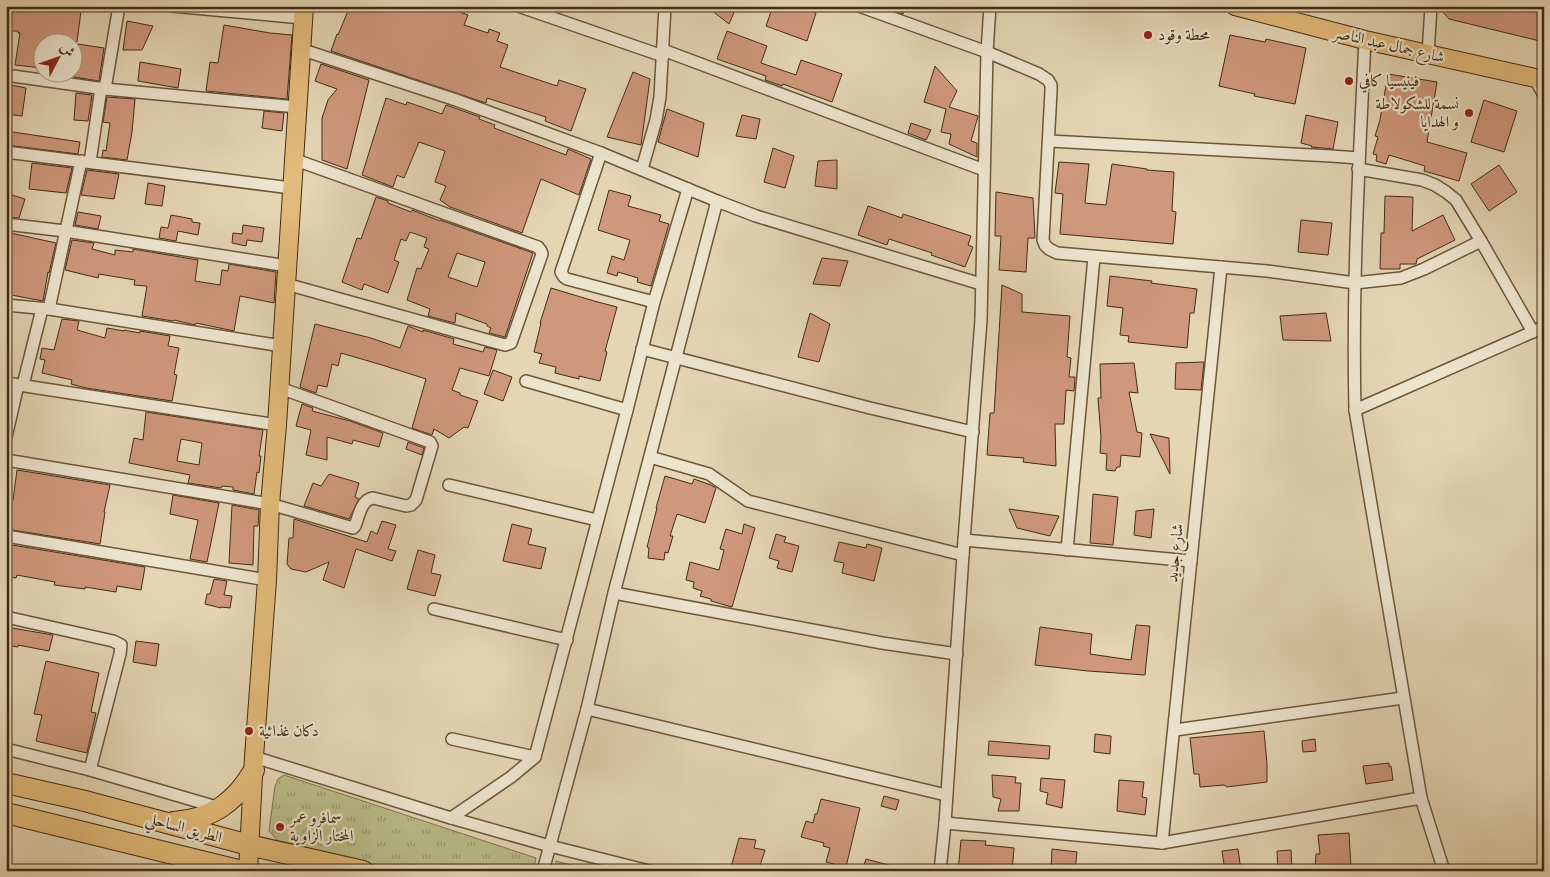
<svg xmlns="http://www.w3.org/2000/svg" width="1550" height="877" font-family="'IM FELL Double Pica',Amiri,serif">
  <style>
    .park { fill: url(#park-tufts); stroke: #7e744e }
    .building { fill: #cf977c; stroke: #432c14; fill-rule: evenodd }
    .lines { fill: none; stroke-linecap: round; stroke-linejoin: round }
    .street-casing { stroke: #6b563c; stroke-width: 14 }
    .primary-casing { stroke: #432c14; stroke-width: 20 }
    .highway-casing { stroke: #432c14; stroke-width: 22 }
    .street { stroke: #ede4ce; stroke-width: 11 }
    .primary { stroke: #e2ba7a; stroke-width: 18 }
    .highway { stroke: #e2ba7a; stroke-width: 20 }
    .poi-dot { fill: #8f2418; stroke: #ede4ce; stroke-width: 2 }
    .labels { text-anchor: middle; dominant-baseline: central; stroke-width: 4.5; stroke-linejoin: round; paint-order: stroke }
    .poi-label { font-size: 16px; fill: #432c14; stroke: #ede4ce; text-anchor: start }
    .street-label { font-size: 16px; fill: #432c14; stroke: #ede4ce }
  </style>
  <defs>
    <pattern id="park-tufts" width="24" height="20" patternUnits="userSpaceOnUse" patternTransform="scale(1.25)"><rect width="24" height="20" fill="#babc89"/><path d="M3 7l-1-3M5 7V3M7 7l1-3M15 17l-1-3M17 17v-4M19 17l1-3" fill="none" stroke="#99996f"/></pattern>
  </defs>
  <rect width="100%" height="100%" fill="#e4d5b3"/>
  <filter id="stains"><feTurbulence type="fractalNoise" baseFrequency=".004" numOctaves="4"/><feColorMatrix values="0 0 0 0 .2 0 0 0 0 .09 0 0 0 0 .02 0 0 0 .5 -.17"/></filter>
  <radialGradient id="worn" r=".72"><stop offset=".6" stop-color="#630" stop-opacity="0"/><stop offset="1" stop-color="#630" stop-opacity=".3"/></radialGradient>
  <g class="park">
    <polygon points="284,775 536,858 533,871 395,871 278,841 269,831 275,786 278,779"/>
    <polygon points="556,861 593,871 555,871"/>
  </g>
  <g class="building">
    <polygon points="6,6 39,6 40,8 64,9 81,11 77,42 42,42 42,68 15,65 20,33 18,33 18,31 6,31"/>
    <polygon points="350,6 444,6 468,15 464,25 488,33 489,29 500,33 497,41 508,45 500,67 557,86 559,80 586,89 571,131 545,121 546,117 487,98 486,103 331,51 337,34 338,35"/>
    <polygon points="706,6 737,6 729,24"/>
    <polygon points="773,6 797,6 816,13 807,41 766,26"/>
    <polygon points="882,6 906,6 903,14"/>
    <polygon points="1438,6 1544,6 1544,42 1449,19"/>
    <polygon points="127,21 153,26 142,50 123,50"/>
    <polygon points="224,25 270,33 292,35 287,99 206,91 210,62 218,63"/>
    <polygon points="727,31 767,46 761,63 796,75 801,60 842,74 832,102 783,84 782,86 765,80 766,76 717,59"/>
    <polygon points="1230,35 1265,42 1266,39 1306,48 1295,104 1254,96 1255,94 1219,86"/>
    <polygon points="78,44 104,48 99,81 74,77"/>
    <polygon points="140,62 181,69 178,88 138,81"/>
    <polygon points="321,64 369,80 347,169 322,160 322,118 328,100 337,89 315,81"/>
    <polygon points="935,66 957,91 949,107 978,116 971,141 977,143 977,157 949,144 951,134 941,132 946,109 924,102"/>
    <polygon points="633,72 650,79 641,145 607,137"/>
    <polygon points="1388,74 1437,82 1427,142 1467,153 1459,181 1424,171 1425,166 1389,155 1386,164 1376,161 1377,155 1373,154 1378,137 1375,136 1380,120"/>
    <polygon points="6,84 26,88 22,116 6,114"/>
    <polygon points="76,93 92,95 88,121 74,120"/>
    <polygon points="107,97 135,99 132,132 127,160 102,157 103,150 106,151 110,123 103,122"/>
    <polygon points="386,98 406,105 407,102 442,114 446,105 480,117 479,119 495,125 494,128 566,155 568,149 591,159 579,195 541,179 522,233 450,207 440,200 446,186 435,182 445,151 419,142 404,178 397,175 393,187 362,175"/>
    <polygon points="1484,100 1517,111 1504,152 1471,142"/>
    <polygon points="667,109 704,123 698,157 658,142"/>
    <polygon points="264,111 284,113 282,131 262,128"/>
    <polygon points="742,115 760,119 756,139 736,136"/>
    <polygon points="1306,115 1338,122 1333,149 1311,147 1312,146 1301,143"/>
    <polygon points="911,123 931,130 926,140 908,133"/>
    <polygon points="6,131 80,142 78,154 6,145"/>
    <polygon points="773,148 794,156 785,188 764,182"/>
    <polygon points="837,160 837,189 815,186 818,161"/>
    <polygon points="1059,162 1089,164 1085,203 1106,205 1112,164 1147,169 1147,170 1174,172 1172,211 1176,212 1173,244 1060,234 1063,194 1055,193"/>
    <polygon points="32,163 72,168 66,193 29,189"/>
    <polygon points="1499,165 1517,192 1489,211 1471,184"/>
    <polygon points="87,170 119,174 114,199 81,195"/>
    <polygon points="148,183 165,186 162,206 145,204"/>
    <polygon points="609,190 631,196 628,206 661,215 659,221 669,224 651,286 637,282 638,278 618,272 617,276 607,273 612,256 624,260 630,240 598,230"/>
    <polygon points="996,192 1033,198 1035,238 1028,238 1026,272 999,270 1001,236 995,236"/>
    <polygon points="12,195 25,199 19,218 6,217 6,212"/>
    <polygon points="1385,196 1413,197 1412,231 1443,215 1455,240 1417,259 1416,264 1400,264 1400,269 1380,269 1381,233 1384,233"/>
    <path d="M 376,197 L 388,201 L 388,203 L 411,212 L 412,210 L 440,221 L 440,220 L 533,253 L 505,337 L 489,333 L 491,328 L 487,326 L 487,324 L 456,313 L 455,323 L 428,316 L 430,309 L 407,300 L 417,268 L 421,269 L 429,249 L 424,247 L 427,238 L 410,232 L 406,241 L 401,239 L 394,260 L 399,262 L 388,293 L 364,284 L 362,290 L 342,282 L 357,238 L 361,239 ZM 457,253 L 485,262 L 477,287 L 448,277 Z"/>
    <polygon points="868,206 902,218 903,214 971,236 968,245 973,247 965,267 931,255 932,253 889,239 887,245 858,235"/>
    <polygon points="78,212 101,216 98,229 75,225"/>
    <polygon points="171,215 192,219 192,222 200,223 198,235 178,231 176,241 159,238 161,227 168,228"/>
    <polygon points="1301,220 1332,223 1328,255 1298,252"/>
    <polygon points="243,225 264,228 262,242 247,240 246,246 232,243 233,233 242,234"/>
    <polygon points="6,232 56,243 49,273 48,272 43,301 6,294"/>
    <polygon points="72,240 94,243 92,249 115,255 115,250 133,252 133,249 198,260 195,281 220,285 222,270 228,271 229,264 276,272 274,303 240,296 234,331 196,323 195,325 174,320 173,321 142,316 147,286 134,285 135,280 99,274 98,278 65,270"/>
    <polygon points="822,258 848,261 840,286 813,284"/>
    <polygon points="1110,276 1152,281 1151,283 1197,289 1194,313 1190,313 1187,348 1128,342 1129,336 1120,335 1123,308 1107,306"/>
    <polygon points="1002,285 1022,294 1022,312 1070,316 1067,357 1071,358 1069,377 1075,377 1074,391 1066,390 1064,424 1055,424 1056,466 1023,462 1024,458 987,455 990,413 994,413"/>
    <polygon points="551,288 594,301 617,307 605,351 607,352 600,381 579,376 579,379 555,373 556,367 539,363 542,354 534,352 541,323 540,323"/>
    <polygon points="810,313 830,324 819,362 798,357"/>
    <polygon points="1326,313 1331,341 1283,340 1280,316"/>
    <polygon points="62,319 79,321 77,330 105,338 107,328 124,331 124,330 140,333 140,331 170,336 168,346 179,348 174,374 177,375 172,401 86,388 71,384 72,380 42,373 45,360 40,359 42,348 54,350"/>
    <polygon points="315,324 371,338 400,348 408,326 423,332 423,330 454,339 453,344 483,352 485,347 497,350 489,376 460,368 452,390 460,393 460,395 478,401 468,428 464,427 449,438 434,429 432,435 412,428 426,379 382,365 341,353 338,366 332,364 327,387 318,385 316,393 300,387"/>
    <polygon points="1204,362 1201,390 1175,389 1176,363"/>
    <polygon points="1134,363 1138,393 1129,392 1137,432 1142,433 1140,457 1121,455 1120,467 1117,467 1115,471 1106,470 1107,454 1100,453 1101,437 1098,398 1101,398 1100,364"/>
    <polygon points="493,370 512,377 503,401 484,394"/>
    <polygon points="302,404 313,408 312,411 350,421 383,433 379,447 353,440 352,444 327,437 327,460 306,455 311,430 296,426"/>
    <path d="M 146,412 L 263,430 L 259,456 L 261,456 L 259,473 L 257,472 L 254,494 L 233,490 L 233,487 L 222,486 L 221,488 L 188,483 L 190,475 L 129,463 L 134,438 L 143,440 ZM 181,439 L 202,443 L 199,465 L 177,461 Z"/>
    <polygon points="1150,434 1169,438 1170,474"/>
    <polygon points="408,442 424,448 422,455 406,449"/>
    <polygon points="17,470 110,485 104,512 105,512 100,544 6,529 6,499 13,500"/>
    <polygon points="329,474 359,483 355,497 359,499 349,519 304,506 313,483 321,486"/>
    <polygon points="665,476 692,484 694,479 711,485 716,488 705,523 677,514 670,536 673,536 668,553 665,552 664,560 648,558 649,548 647,547 657,508 656,508"/>
    <polygon points="1093,494 1118,497 1113,545 1090,543"/>
    <polygon points="173,495 219,503 207,562 190,559 198,520 170,514"/>
    <polygon points="232,505 259,510 258,526 254,526 253,565 229,563"/>
    <polygon points="1009,509 1059,516 1050,536 1017,528"/>
    <polygon points="1154,509 1151,538 1134,535 1136,511"/>
    <polygon points="294,519 367,542 371,531 377,534 382,521 396,525 388,549 396,551 392,561 356,549 344,588 323,580 329,562 306,572 291,569 287,564 289,538 293,538"/>
    <polygon points="512,524 532,529 528,544 546,548 541,569 503,561"/>
    <polygon points="744,524 755,528 732,607 711,601 711,599 700,596 702,591 693,588 694,582 686,580 690,562 719,570 724,550 720,549 726,529 742,534"/>
    <polygon points="776,534 786,537 784,542 799,546 792,572 777,568 779,561 769,558"/>
    <polygon points="839,542 866,548 867,544 882,548 874,581 842,573 844,563 834,561"/>
    <polygon points="6,544 145,567 141,590 117,586 116,592 85,587 85,589 54,585 55,582 17,575 16,578 6,576"/>
    <polygon points="418,550 435,555 431,573 441,575 435,596 407,589"/>
    <polygon points="214,579 227,581 224,595 232,596 230,608 221,607 221,608 205,604 207,594 210,594"/>
    <polygon points="1136,625 1150,626 1145,675 1088,671 1035,665 1040,627 1092,634 1090,654 1131,660"/>
    <polygon points="6,627 53,635 49,651 18,645 18,647 6,645"/>
    <polygon points="136,641 159,644 156,666 133,662"/>
    <polygon points="46,661 99,673 91,712 96,713 87,753 36,741 42,715 34,714"/>
    <polygon points="1264,731 1267,764 1267,782 1227,787 1224,785 1200,787 1199,774 1194,774 1190,738"/>
    <polygon points="1095,734 1111,736 1110,754 1094,752"/>
    <polygon points="1315,739 1316,751 1303,752 1302,741"/>
    <polygon points="989,741 1050,746 1049,759 988,755"/>
    <polygon points="1389,763 1389,767 1391,766 1393,780 1366,784 1363,766"/>
    <polygon points="992,775 1016,777 1015,783 1021,783 1019,811 998,811 1001,799 993,797"/>
    <polygon points="1041,778 1065,780 1062,808 1046,804 1048,793 1040,791"/>
    <polygon points="1119,780 1144,782 1142,797 1147,798 1145,815 1117,811"/>
    <polygon points="884,796 899,800 896,810 881,806"/>
    <polygon points="821,799 860,808 845,871 833,871 834,864 826,862 830,848 823,846 824,843 801,837 806,821 813,823 815,814 817,814"/>
    <polygon points="1349,833 1351,869 1315,871 1316,854 1320,854 1318,835"/>
    <polygon points="739,838 756,840 754,848 765,850 759,869 761,871 730,871"/>
    <polygon points="961,840 986,841 985,845 1014,848 1012,871 958,871"/>
    <polygon points="1052,849 1077,852 1075,871 1051,871"/>
    <polygon points="1238,849 1241,871 1225,871 1222,851"/>
    <polygon points="1291,850 1292,871 1278,871 1277,851"/>
    <polygon points="866,859 896,867 896,871 862,871"/>
  </g>
  <g class="lines">
    <g class="street-casing">
      <g id="street">
        <polyline points="172,6 302,18"/>
        <polyline points="518,6 663,56"/>
        <polyline points="859,6 987,52 1039,74 1048,80 1051,85 1051,91 1043,240 1045,245 1049,249 1057,253 1267,271 1355,283 1401,278 1424,269 1481,241"/>
        <path d="M 1365,40 C 1359,163 1352,286 1355,410 L 1421,798 L 1444,871"/>
        <polyline points="300,49 456,100 601,153 717,201 756,216 981,284"/>
        <polyline points="663,50 984,170"/>
        <polyline points="1428,55 1431,6"/>
        <polyline points="6,75 105,89 297,107"/>
        <polyline points="1534,77 1544,95"/>
        <polyline points="105,89 119,6"/>
        <polyline points="1049,141 1331,156 1358,158"/>
        <polyline points="6,152 291,188"/>
        <polyline points="601,153 561,272 564,277 567,279 654,302"/>
        <polyline points="90,162 101,88"/>
        <polyline points="642,169 656,120 660,97 665,6"/>
        <polyline points="1358,169 1422,180 1435,185 1446,192 1456,200 1481,241 1533,332"/>
        <polyline points="6,224 65,231 287,266"/>
        <polyline points="286,284 505,345 511,343 542,254 541,251 538,247 293,159"/>
        <polyline points="6,305 49,309 282,346"/>
        <polyline points="49,309 81,161"/>
        <polyline points="642,349 870,408 973,432"/>
        <polyline points="526,381 627,410"/>
        <polyline points="6,383 277,425"/>
        <polyline points="23,385 42,309"/>
        <polyline points="1355,410 1544,327"/>
        <polyline points="6,437 18,385"/>
        <polyline points="650,457 709,474 748,501 963,555"/>
        <path d="M 6,460 L 270,504 L 353,528 L 355,526 C 359,516 361,500 373,498 L 406,506 L 411,505 L 416,500 L 432,446 L 430,442 L 280,388"/>
        <polyline points="449,485 597,520"/>
        <polyline points="6,536 267,580"/>
        <polyline points="964,540 1191,561"/>
        <polyline points="1067,550 1094,257"/>
        <polyline points="614,593 882,643 957,654"/>
        <polyline points="434,609 567,640"/>
        <polyline points="6,617 113,641 121,645 120,654 90,770"/>
        <polyline points="587,709 946,795"/>
        <polyline points="1175,730 1403,698"/>
        <polyline points="452,739 535,757"/>
        <polyline points="6,749 90,770 220,808"/>
        <polyline points="254,757 451,818 550,846 649,871"/>
        <polyline points="451,818 511,777 535,757 627,410 654,302 688,189"/>
        <polyline points="945,823 1162,843 1421,798"/>
        <polyline points="1162,843 1221,267"/>
        <polyline points="543,871 587,709 614,593 717,201"/>
        <polyline points="940,871 945,823 964,540 981,320 987,52 990,6"/>
      </g>
    </g>
    <g class="primary-casing">
      <g id="primary">
        <polyline points="1235,6 1365,40 1544,80"/>
        <polyline points="248,871 254,757 267,580 270,504 277,425 304,6"/>
      </g>
    </g>
    <g class="highway-casing">
      <g id="highway">
        <polyline points="6,783 81,800 249,845 363,871"/>
        <polyline points="6,813 242,871"/>
        <path d="M 174,822 C 212,819 236,802 254,770"/>
      </g>
    </g>
    <use href="#street" class="street"/>
    <use href="#primary" class="primary"/>
    <use href="#highway" class="highway"/>
  </g>
  <g class="poi-dot">
    <circle cx="1148" cy="35" r="5"/>
    <circle cx="1349" cy="81" r="5"/>
    <circle cx="1469" cy="113" r="5"/>
    <circle cx="249" cy="731" r="5"/>
    <circle cx="280" cy="827" r="5"/>
  </g>
  <g class="labels">
    <g class="poi-label">
      <text x="1158" y="35">محطة وقود</text>
      <text x="1359" y="81">فينيسيا كافي</text>
      <text x="1459" y="104" text-anchor="end">نسمة للشكولاطة<tspan x="1459" dy="18">و الهدايا</tspan></text>
      <text x="259" y="731">دكان غذائية</text>
      <text x="290" y="818">سمافرو عمر<tspan x="290" dy="18">المختار الزاوية</tspan></text>
    </g>
    <g class="street-label">
      <text transform="translate(1389 45) rotate(13)">شارع جمال عبد الناصر</text>
      <text transform="translate(1175 553) rotate(-84)">شارع جديد</text>
      <text transform="translate(184 828) rotate(15)">الطريق الساحلي</text>
    </g>
  </g>
  <rect width="1550" height="877" fill="none" stroke="#e4d5b3" stroke-width="25"/>
  <rect x="8" y="8" width="1535" height="862" fill="none" stroke="#432c14" stroke-width="2.5"/>
  <rect x="12" y="12" width="1525" height="852" fill="none" stroke="#432c14"/>
  <g transform="translate(58 58) rotate(49)"><circle r="24" fill="#ede4ce" stroke="#a99a84"/>
  <path d="M0-4L9 19L0 12L-9 19Z" fill="#8f2418"/>
  <text y="-8" font-size="14" font-weight="bold" text-anchor="middle" fill="#432c14">ش</text>
  </g>
  <rect width="100%" height="100%" filter="url(#stains)"/>
  <rect width="100%" height="100%" fill="url(#worn)"/>
</svg>
